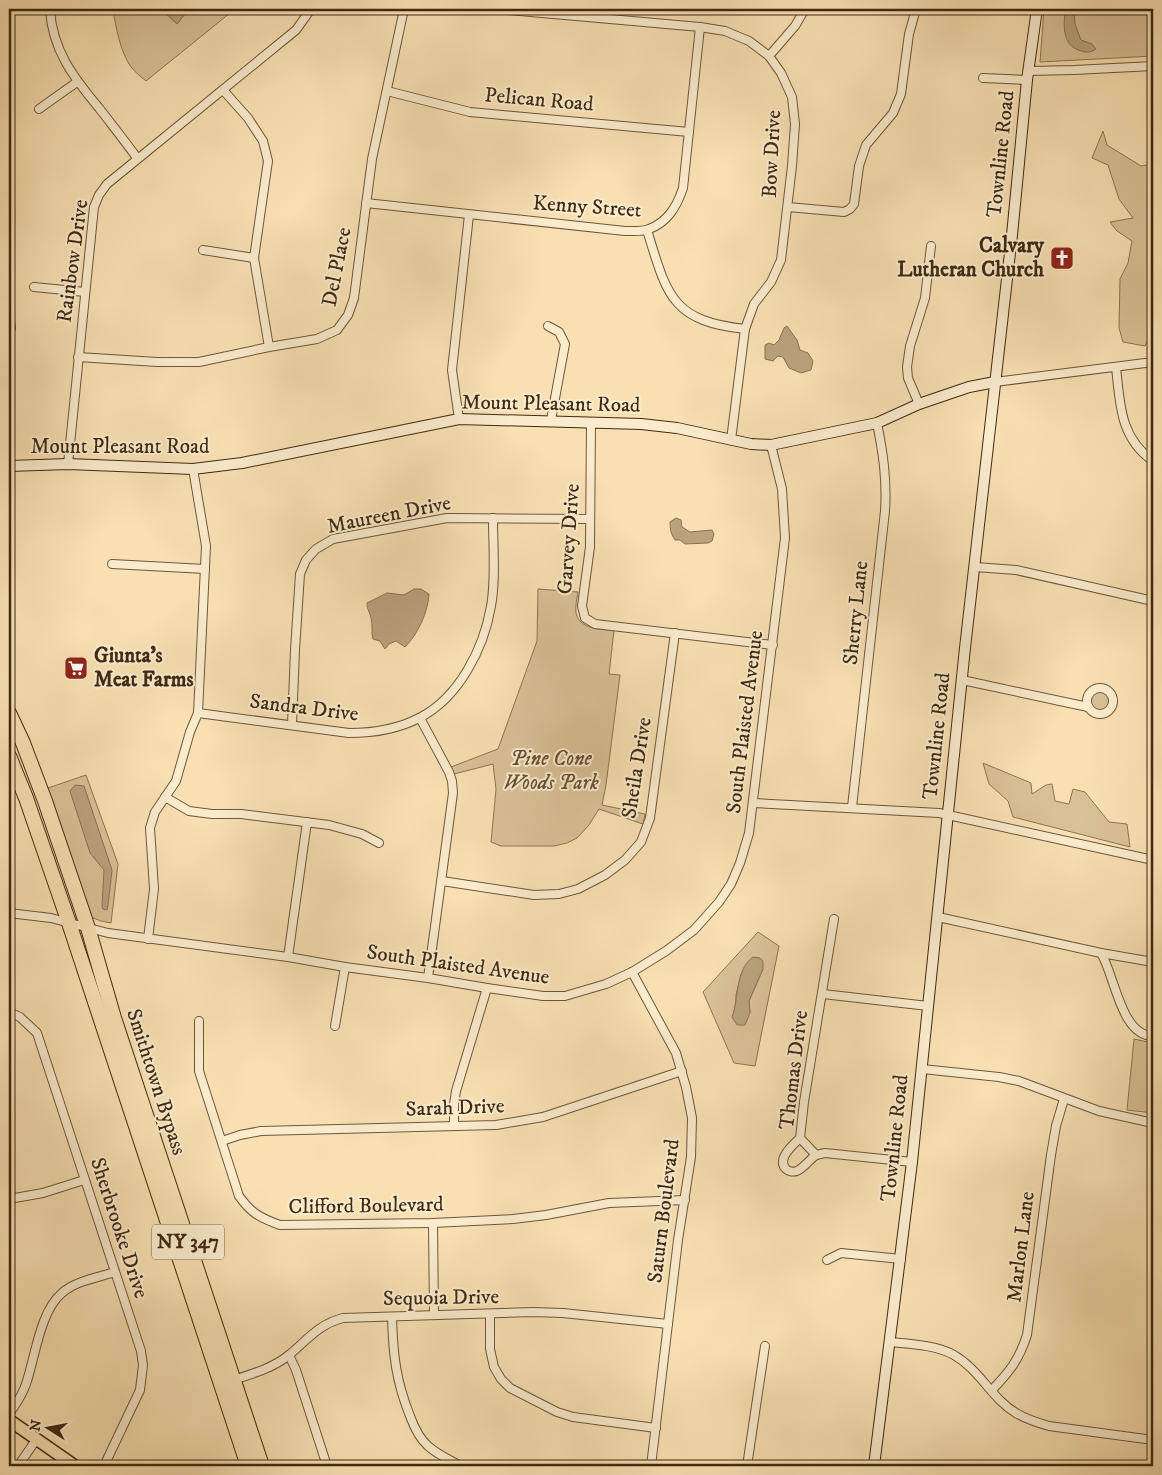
<svg xmlns="http://www.w3.org/2000/svg" width="1162" height="1475" font-family="'IM FELL DW Pica',serif">
  <style>
    .green { fill: #d9c197; stroke: #8c7554; fill-rule: evenodd }
    .water { fill: #b9a27c; stroke: #887252 }
    .lines { fill: none; stroke-linecap: round; stroke-linejoin: round }
    .street-casing { stroke: #6d573a; stroke-width: 10 }
    .secondary-casing { stroke: #3f2912; stroke-width: 12 }
    .primary-casing { stroke: #3f2912; stroke-width: 14 }
    .highway-casing { stroke: #3f2912; stroke-width: 16 }
    .street { stroke: #faebcd; stroke-width: 8 }
    .secondary { stroke: #faebcd; stroke-width: 10 }
    .primary { stroke: #f8e0b2; stroke-width: 11 }
    .highway { stroke: #f8e0b2; stroke-width: 14 }
    .labels { text-anchor: middle; dominant-baseline: central; stroke-width: 4; stroke-linejoin: round; paint-order: stroke }
    .shield { fill: #faebcd; stroke: #77634a; stroke-width: 1 }
    .shield-label { font-size: 20px; font-weight: bold; fill: #3f2912 }
    .street-label { font-size: 21px; fill: #3f2912; stroke: #faebcd }
    .poi-label { font-size: 21px; font-weight: bold; fill: #3f2912; stroke: #faebcd; text-anchor: end }
    .park-label { font-size: 21px; font-style: italic; fill: #664f33; stroke: #faebcd }
  </style>
  <rect width="100%" height="100%" fill="#f8e0b2"/>
  <filter id="stains"><feTurbulence type="fractalNoise" baseFrequency=".004" numOctaves="4"/><feColorMatrix values="0 0 0 0 .2 0 0 0 0 .09 0 0 0 0 .02 0 0 0 .5 -.17"/></filter>
  <radialGradient id="worn" r=".72"><stop offset=".6" stop-color="#630" stop-opacity="0"/><stop offset="1" stop-color="#630" stop-opacity=".3"/></radialGradient>
  <g class="green">
    <path d="M 113,9 L 161,9 L 177,24 L 189,9 L 235,9 L 146,81 C 141,77 135,72 131,67 C 120,51 116,28 113,9 Z"/>
    <polygon points="1044,9 1153,9 1153,56 1040,62"/>
    <polygon points="1103,131 1107,145 1141,166 1153,164 1153,329 1145,346 1123,342 1119,328 1120,279 1128,263 1132,241 1117,231 1110,222 1133,218 1119,199 1108,165 1092,158"/>
    <path d="M 538,589 L 578,592 C 577,598 575,607 576,613 C 580,630 601,629 614,630 L 609,674 L 620,675 L 606,785 L 602,805 L 645,814 L 643,824 L 599,809 L 589,825 L 577,838 L 567,843 L 554,846 L 501,846 L 491,842 L 496,789 L 493,764 L 454,774 L 451,767 L 498,749 L 537,641 Z"/>
    <circle cx="1100" cy="701" r="11"/>
    <polygon points="983,763 1031,783 1032,794 1046,785 1052,784 1055,801 1069,804 1073,789 1085,792 1109,822 1127,824 1130,847 1013,817 1008,801 989,784"/>
    <polygon points="86,775 118,864 111,923 101,921 91,917 48,788"/>
    <path d="M 758,932 L 779,946 L 755,1066 L 734,1063 L 703,992 ZM 763,969 L 749,1001 L 750,1013 L 735,1010 L 736,995 L 741,974 Z"/>
    <polygon points="1134,1039 1153,1043 1153,1113 1127,1110"/>
  </g>
  <g class="water">
    <polygon points="161,9 189,9 177,24"/>
    <path d="M 1065,9 L 1074,9 L 1075,24 L 1081,40 L 1092,44 L 1096,49 C 1092,52 1086,53 1081,51 C 1061,45 1064,25 1065,9 Z"/>
    <polygon points="787,326 797,340 800,350 808,353 813,361 811,370 801,373 789,368 783,357 778,356 773,361 765,359 765,345 769,343 774,345 779,340 784,328"/>
    <path d="M 676,518 L 681,520 L 682,527 L 690,532 L 712,530 L 714,534 L 712,541 L 708,543 L 685,544 L 680,540 L 675,540 C 671,534 670,530 670,522 Z"/>
    <path d="M 414,589 L 421,589 L 429,594 C 428,612 418,634 405,647 L 396,641 L 389,644 L 385,649 L 380,641 L 373,639 C 371,632 373,625 371,618 C 370,612 367,610 367,603 L 387,593 L 404,595 Z"/>
    <polygon points="75,785 84,786 112,870 108,905 107,910 103,909 102,906 104,870 90,853 70,791"/>
    <path d="M 753,957 L 760,958 L 763,961 L 763,969 L 749,1001 L 750,1013 L 745,1025 L 737,1025 L 732,1017 C 739,999 735,970 753,957 Z"/>
  </g>
  <g class="lines">
    <g class="street-casing">
      <g id="street">
        <path d="M 50,9 C 52,50 74,78 99,108 C 112,125 125,141 137,158"/>
        <polyline points="496,9 700,27 725,31 749,41 769,56 781,73 792,97 795,124 792,166 781,260 771,282 754,304 745,329 731,440"/>
        <polyline points="769,56 795,26 805,9"/>
        <polyline points="1028,71 1074,70 1153,66"/>
        <polyline points="983,78 1027,80"/>
        <polyline points="223,90 248,118 263,141 268,161 254,258 269,347"/>
        <polyline points="387,91 470,112 689,132"/>
        <polyline points="39,109 77,82"/>
        <path d="M 366,203 L 625,231 C 632,231 642,232 649,229 C 668,222 677,206 683,188 L 700,27"/>
        <polyline points="788,207 844,212 850,209 854,204 859,166 866,145 893,113 901,94 909,34 916,9"/>
        <path d="M 647,230 C 667,295 671,321 745,329"/>
        <polyline points="203,250 254,258"/>
        <polyline points="34,287 85,292"/>
        <polyline points="9,314 11,328 9,335"/>
        <polyline points="548,326 559,332 565,344 551,420"/>
        <polyline points="78,357 157,362 199,362 269,347 317,339 337,330 348,315 354,298 372,159 404,9"/>
        <path d="M 1116,367 C 1120,404 1120,438 1153,461"/>
        <polyline points="995,382 1153,362"/>
        <polyline points="919,404 908,378 907,367 910,346 925,298 931,246"/>
        <polyline points="459,419 452,370 469,215"/>
        <polyline points="591,422 590,547 582,606 585,618 595,624 773,645"/>
        <polyline points="68,464 94,207 99,195 107,184 296,30 311,9"/>
        <polyline points="112,564 205,569"/>
        <polyline points="975,567 1016,570 1153,601"/>
        <polyline points="962,680 1088,707"/>
        <circle cx="1100" cy="701" r="13"/>
        <path d="M 198,713 L 349,733 C 373,733 398,729 419,718 C 459,698 484,648 491,606 C 496,580 493,546 493,518"/>
        <polyline points="420,718 449,772 452,781 453,793 428,978"/>
        <polyline points="292,725 295,650 300,574 306,560 316,549 333,539 447,518 590,519"/>
        <polyline points="165,797 189,811 212,814 241,814 329,825 362,834 379,843"/>
        <polyline points="754,803 939,813 1153,860"/>
        <path d="M 852,807 L 885,511 C 887,479 883,453 877,423"/>
        <polyline points="442,881 534,895 559,894 578,889 605,875 625,860 641,842 650,818 675,633"/>
        <polyline points="9,913 51,918 108,933 288,957 345,967 428,978 487,988 543,996 565,996 606,984 632,972 666,951 694,930 719,902 731,884 740,863 749,833 785,538 782,489 771,445"/>
        <polyline points="938,917 1101,953"/>
        <polyline points="834,919 804,1102 800,1138 816,1155 825,1153 912,1162"/>
        <polyline points="148,939 154,889 150,828 155,812 176,781 190,732 198,713 206,546 193,469"/>
        <polyline points="288,957 307,822"/>
        <path d="M 1153,962 L 1101,953 C 1115,976 1121,1036 1153,1036"/>
        <polyline points="632,972 676,1053 686,1087 692,1118 691,1157 678,1240 651,1466"/>
        <polyline points="823,994 928,1006"/>
        <polyline points="9,1012 20,1017 37,1033 141,1351 143,1365 140,1390 104,1466"/>
        <path d="M 199,1021 L 199,1071 L 239,1196 C 251,1213 260,1218 280,1225 L 433,1223 L 513,1219 L 546,1215 L 609,1203 L 685,1200"/>
        <polyline points="335,1026 345,967"/>
        <polyline points="922,1069 999,1077 1019,1081 1099,1111 1153,1123"/>
        <polyline points="454,1126 454,1104 456,1091 487,988"/>
        <path d="M 800,1138 C 793,1145 776,1159 786,1169 C 789,1172 794,1172 797,1171 C 804,1168 810,1159 816,1155"/>
        <polyline points="222,1141 240,1135 261,1131 496,1125 543,1117 682,1071"/>
        <polyline points="9,1199 43,1193 84,1180"/>
        <polyline points="433,1223 434,1315"/>
        <polyline points="827,1260 841,1253 901,1259"/>
        <polyline points="490,1314 490,1349 494,1367 501,1379 510,1388 557,1412 573,1417 656,1428"/>
        <path d="M 392,1317 C 393,1355 396,1381 410,1416 C 414,1427 419,1438 428,1446 C 438,1455 450,1460 461,1466"/>
        <path d="M 890,1342 C 911,1344 936,1345 954,1355 C 980,1370 992,1399 1016,1413 C 1026,1419 1038,1423 1049,1426 L 1153,1440"/>
        <polyline points="289,1355 296,1370 327,1466"/>
        <path d="M 233,1380 C 252,1374 273,1368 289,1355 C 307,1340 319,1324 343,1318 L 533,1312 L 563,1313 L 668,1324"/>
        <path d="M 992,1390 C 1010,1371 1019,1360 1027,1335 L 1051,1155 L 1056,1126 L 1064,1099"/>
        <path d="M 9,1414 C 16,1404 22,1396 26,1384 C 35,1358 40,1311 62,1293 C 75,1281 99,1277 115,1272"/>
        <polyline points="18,1466 36,1440"/>
        <polyline points="747,1466 765,1346"/>
      </g>
    </g>
    <g class="secondary-casing">
      <g id="secondary">
        <polyline points="9,466 68,464 193,469 242,463 459,419 641,424 677,428 751,444 771,445 877,423 919,404 969,387 995,382"/>
        <polyline points="874,1466 912,1162 965,648 1012,235 1027,80 1037,9"/>
      </g>
    </g>
    <g class="primary-casing">
      <polyline id="primary" points="9,1420 75,1466"/>
    </g>
    <g class="highway-casing">
      <g id="highway">
        <polyline points="9,713 23,743 45,801 88,928 114,1018 262,1466"/>
        <polyline points="9,756 26,798 69,923 248,1466"/>
      </g>
    </g>
    <use href="#street" class="street"/>
    <use href="#secondary" class="secondary"/>
    <use href="#primary" class="primary"/>
    <use href="#highway" class="highway"/>
  </g>
  <defs>
    <g id="church-square" transform="scale(1.25)"><rect x="-9" y="-9" width="18" height="18" rx="4" fill="#8f2418" stroke="#faebcd"/><path d="M-1.2-6h2.4v3.5h3.3v2.4h-3.3V6h-2.4V-.1h-3.3v-2.4h3.3Z" fill="#fff"/></g>
    <g id="supermarket-square" transform="scale(1.25)"><rect x="-9" y="-9" width="18" height="18" rx="4" fill="#8f2418" stroke="#faebcd"/><path d="M-6-5.5h2.5l.6 2H6L4.5 2H-2.5L-4.4-4H-6ZM-1.5 3.2a1.3 1.3 0 1 0 .1 0ZM3 3.2a1.3 1.3 0 1 0 .1 0Z" fill="#fff"/></g>
  </defs>
  <g fill-rule="evenodd">
    <use href="#church-square" x="1062" y="258"/>
    <use href="#supermarket-square" x="76" y="668"/>
  </g>
  <g class="labels">
    <rect class="shield" x="152" y="1224.5" width="72" height="35" rx="4"/>
    <g class="shield-label">
      <text x="188" y="1242">NY 347</text>
    </g>
    <g class="street-label">
      <text transform="translate(539 100) rotate(5)">Pelican Road</text>
      <text transform="translate(772 154) rotate(-87)">Bow Drive</text>
      <text transform="translate(1001 154) rotate(-84)">Townline Road</text>
      <text transform="translate(587 207) rotate(4)">Kenny Street</text>
      <text transform="translate(73 261) rotate(-82)">Rainbow Drive</text>
      <text transform="translate(337 267) rotate(-79)">Del Place</text>
      <text transform="translate(551 404) rotate(1)">Mount Pleasant Road</text>
      <text x="120" y="447">Mount Pleasant Road</text>
      <text transform="translate(389 515) rotate(-11)">Maureen Drive</text>
      <text transform="translate(569 539) rotate(-86)">Garvey Drive</text>
      <text transform="translate(856 613) rotate(-84)">Sherry Lane</text>
      <text transform="translate(304 708) rotate(7)">Sandra Drive</text>
      <text transform="translate(745 722) rotate(-83)">South Plaisted Avenue</text>
      <text transform="translate(937 736) rotate(-84)">Townline Road</text>
      <text transform="translate(637 768) rotate(-81)">Sheila Drive</text>
      <text transform="translate(458 965) rotate(8)">South Plaisted Avenue</text>
      <text transform="translate(794 1070) rotate(-83)">Thomas Drive</text>
      <text transform="translate(156 1082) rotate(72)">Smithtown Bypass</text>
      <text transform="translate(455 1108) rotate(-2)">Sarah Drive</text>
      <text transform="translate(895 1138) rotate(-84)">Townline Road</text>
      <text transform="translate(366 1206) rotate(-1)">Clifford Boulevard</text>
      <text transform="translate(664 1211) rotate(-83)">Saturn Boulevard</text>
      <text transform="translate(119 1228) rotate(72)">Sherbrooke Drive</text>
      <text transform="translate(1021 1247) rotate(-83)">Marlon Lane</text>
      <text transform="translate(441 1298) rotate(-1)">Sequoia Drive</text>
    </g>
    <g class="poi-label">
      <text x="1044" y="246">Calvary<tspan x="1044" dy="24">Lutheran Church</tspan></text>
      <text x="94" y="656" text-anchor="start">Giunta's<tspan x="94" dy="24">Meat Farms</tspan></text>
    </g>
    <g class="park-label">
      <text x="551" y="759">Pine Cone<tspan x="551" dy="24">Woods Park</tspan></text>
    </g>
  </g>
  <rect width="1162" height="1475" fill="none" stroke="#f8e0b2" stroke-width="30"/>
  <rect x="10" y="10" width="1142" height="1455" fill="none" stroke="#3f2912" stroke-width="2.5"/>
  <rect x="15" y="15" width="1132" height="1445" fill="none" stroke="#3f2912"/>
  <g transform="translate(48 1428) rotate(281)" stroke="#faebcd" stroke-width="4" paint-order="stroke">
  <path d="M0-4L9 19L0 12L-9 19Z" fill="#3f2912"/>
  <text y="-8" font-size="14" font-weight="bold" text-anchor="middle" fill="#3f2912">N</text>
  </g>
  <rect width="100%" height="100%" filter="url(#stains)"/>
  <rect width="100%" height="100%" fill="url(#worn)"/>
</svg>
